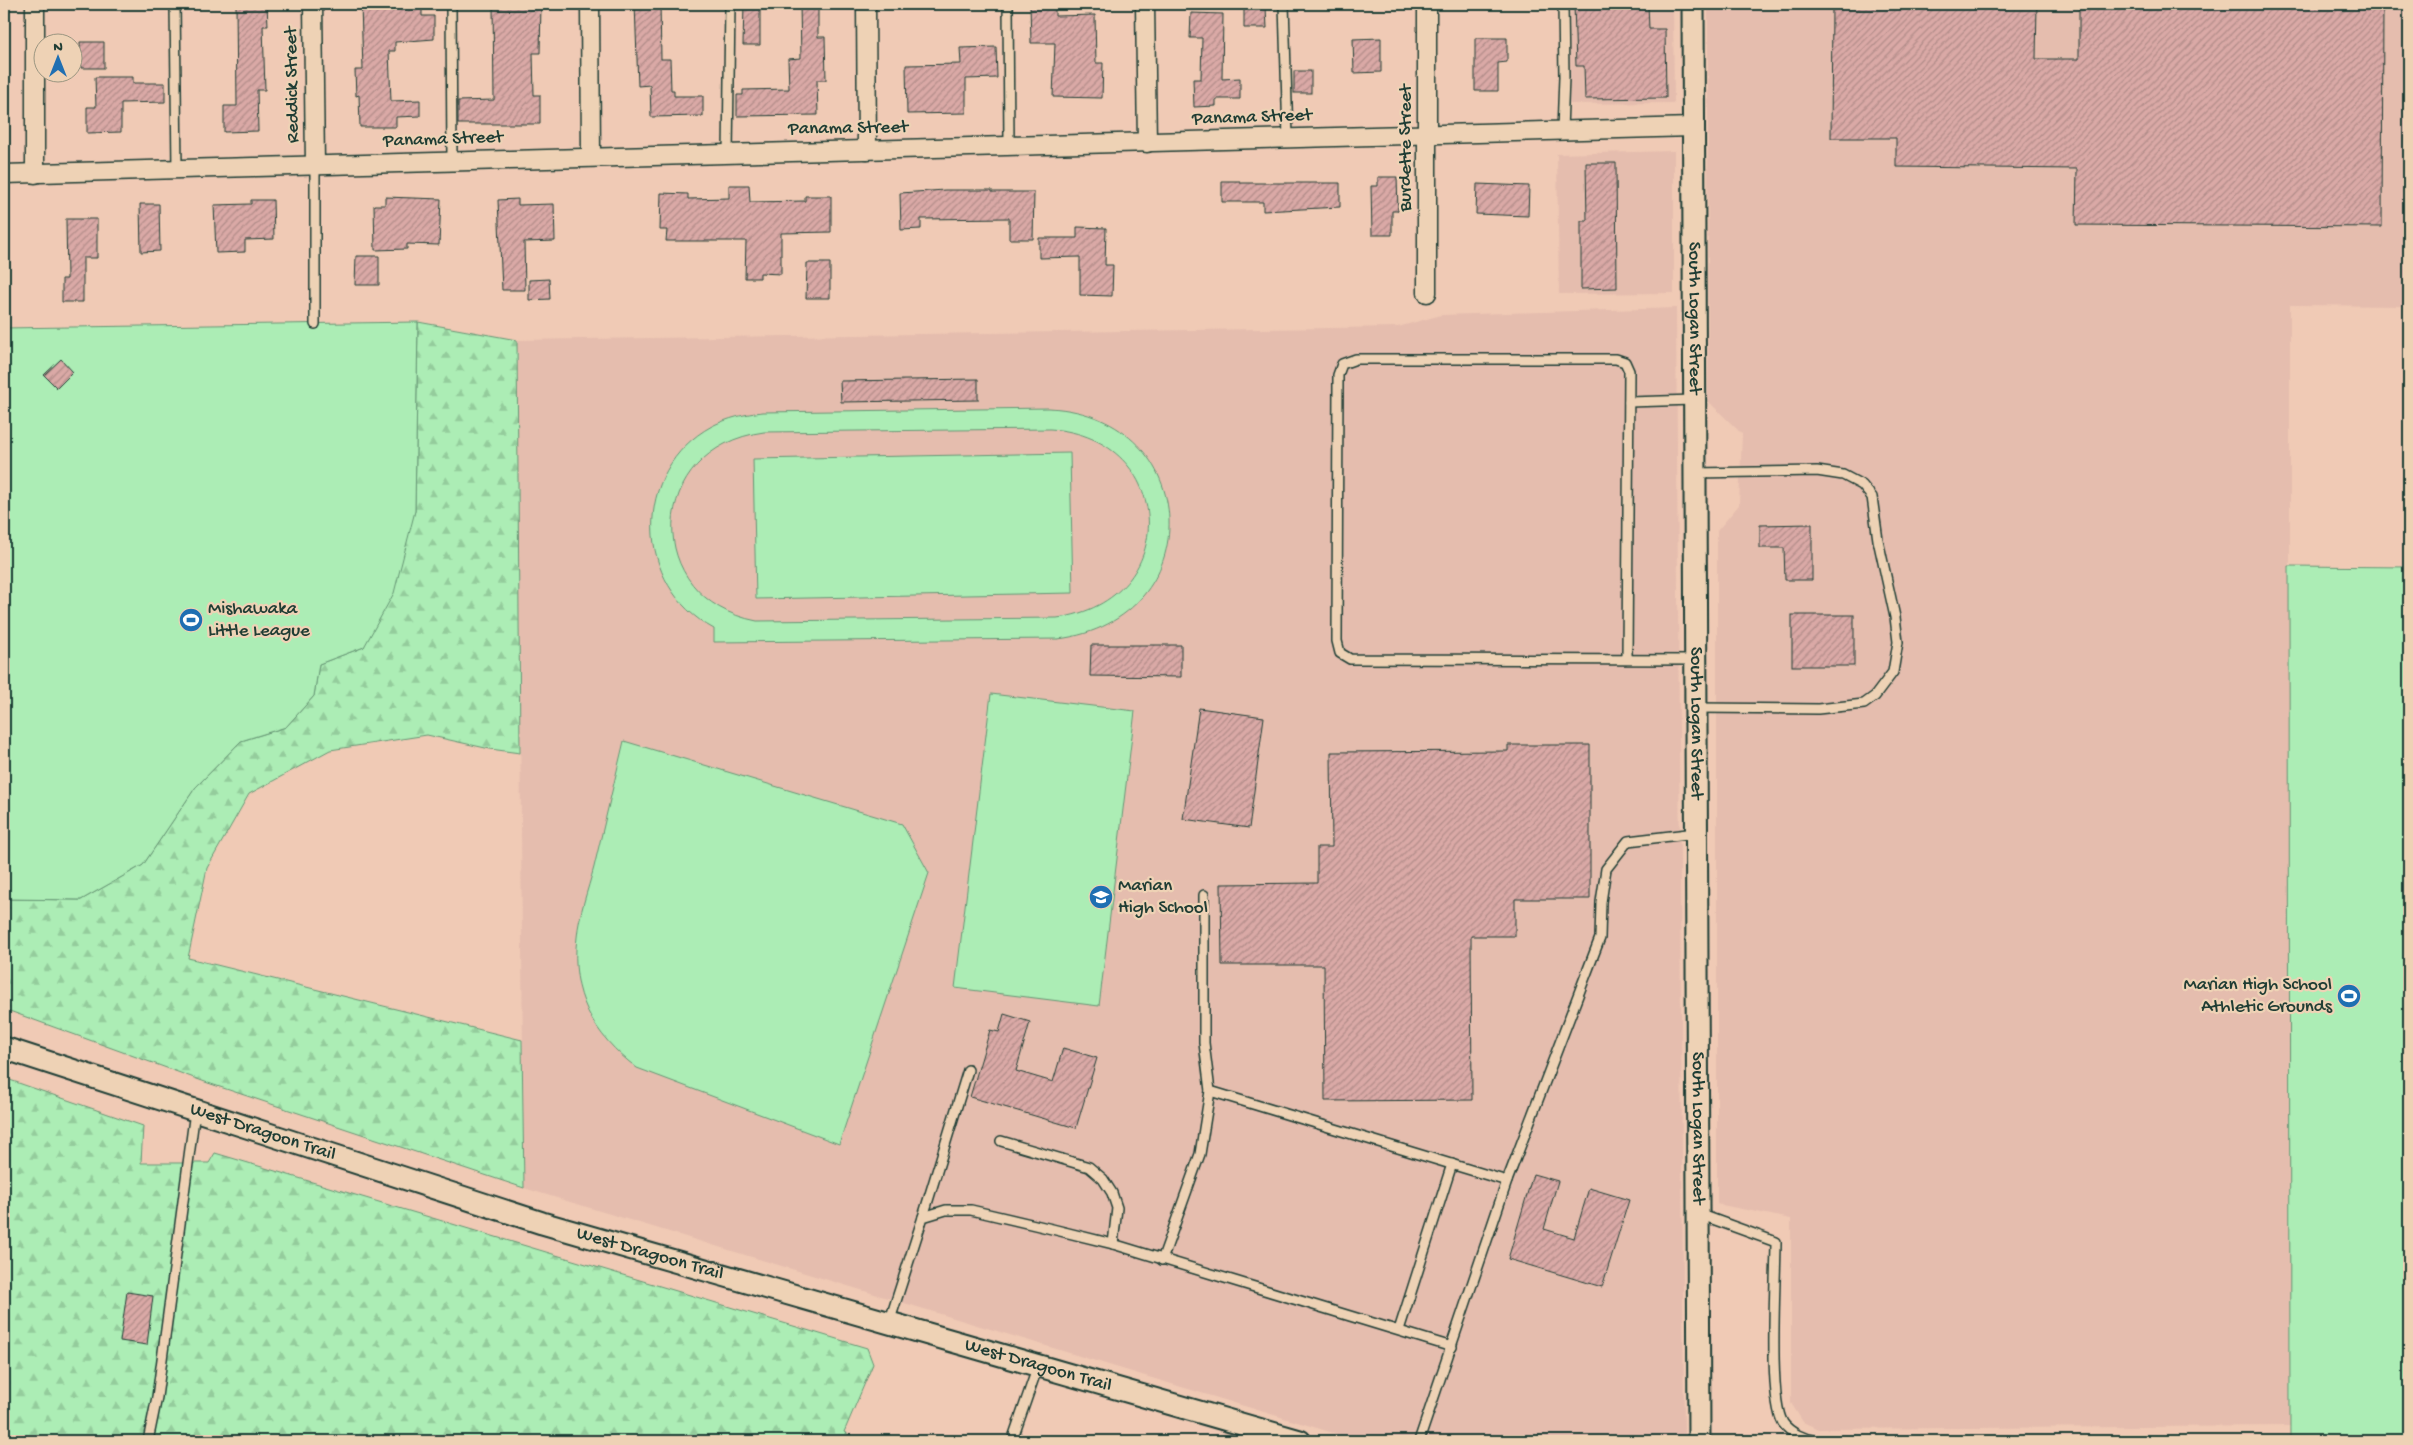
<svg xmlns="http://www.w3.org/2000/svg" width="2413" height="1445" font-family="'Gochi Hand',sans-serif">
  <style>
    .built { fill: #e5bdae }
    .forest { fill: url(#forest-firs); stroke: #669574 }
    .garden { fill: #acedb5; stroke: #669574; fill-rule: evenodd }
    .building { fill: url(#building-hatch); stroke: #1f3d34 }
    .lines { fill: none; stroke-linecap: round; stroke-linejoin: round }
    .service-casing { stroke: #1f3d34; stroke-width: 12 }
    .minor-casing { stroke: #1f3d34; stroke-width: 21 }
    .tertiary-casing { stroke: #1f3d34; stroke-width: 25 }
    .service { stroke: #eed2b5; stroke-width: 9 }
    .minor { stroke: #eed2b5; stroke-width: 18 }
    .tertiary { stroke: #eed2b5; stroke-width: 21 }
    .labels { text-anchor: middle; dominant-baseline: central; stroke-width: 4.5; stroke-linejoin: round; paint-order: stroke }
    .street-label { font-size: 19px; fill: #1f3d34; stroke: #eed2b5 }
    .poi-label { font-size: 19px; fill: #1f3d34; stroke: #eed2b5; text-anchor: start }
  </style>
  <defs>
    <pattern id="forest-firs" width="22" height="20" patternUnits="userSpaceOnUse" patternTransform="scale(1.25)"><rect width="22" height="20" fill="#acedb5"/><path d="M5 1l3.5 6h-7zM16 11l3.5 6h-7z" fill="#94cc9c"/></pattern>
    <pattern id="building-hatch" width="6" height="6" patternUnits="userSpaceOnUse" patternTransform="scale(1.25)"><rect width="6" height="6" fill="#daa9a6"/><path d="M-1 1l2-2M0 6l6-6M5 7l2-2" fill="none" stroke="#b08b88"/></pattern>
  </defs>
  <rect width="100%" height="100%" fill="#f0cab5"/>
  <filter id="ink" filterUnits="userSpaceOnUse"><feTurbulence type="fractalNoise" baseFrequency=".02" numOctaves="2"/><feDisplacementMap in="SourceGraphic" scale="10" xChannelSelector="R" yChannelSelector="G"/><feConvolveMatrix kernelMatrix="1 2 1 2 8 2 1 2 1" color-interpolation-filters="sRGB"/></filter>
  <g filter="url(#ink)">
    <g class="built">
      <polygon points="1570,4 1673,4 1674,103 1569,104"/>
      <polygon points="1708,4 2409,4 2409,306 2290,305 2290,1426 1818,1429 1803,1422 1791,1403 1791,1219 1717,1204 1717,531 1739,505 1742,434 1708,401"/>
      <polygon points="1674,151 1674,293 1559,294 1557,154"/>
      <polygon points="1676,308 1684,1441 1360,1441 524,1188 517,340 1398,327 1441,315"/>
    </g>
    <g class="forest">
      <polygon points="418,322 517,340 520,753 490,749 427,735 330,750 249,794 207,868 188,958 522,1040 524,1188 208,1083 4,1009 4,899 81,900 143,865 195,788 241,741 286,727 314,696 319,664 364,647 415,511"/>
      <polygon points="4,1078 143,1126 141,1163 209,1163 215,1153 867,1348 873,1364 844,1432 859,1441 4,1441"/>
    </g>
    <g class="garden">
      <polygon points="418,322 415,511 394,593 364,647 319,664 314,696 286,727 241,741 195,788 143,865 81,900 4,899 4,328"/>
      <path d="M 1049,408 C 1204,416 1211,620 1058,639 L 714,642 L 714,629 C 634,586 631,470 712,426 C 728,418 745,414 763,412 ZM 1050,429 C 1177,437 1183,601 1057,618 L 757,621 C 641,599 646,448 764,432 Z"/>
      <polygon points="1070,453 1073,593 756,599 753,459"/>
      <polygon points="2289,566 2409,567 2409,1441 2290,1441"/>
      <polygon points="991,694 1135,711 1099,1006 955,988"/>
      <path d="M 624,741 L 902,824 L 929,873 L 839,1144 L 637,1068 C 593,1035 570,993 577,937 C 579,914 588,890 594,867 C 604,825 614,783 624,741 Z"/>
    </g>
    <g class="building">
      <polygon points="236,4 267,4 268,26 263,26 265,90 257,90 258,131 224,132 224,106 237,106"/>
      <polygon points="361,4 422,4 422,16 434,16 434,39 395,42 395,51 389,51 391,101 420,100 420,116 396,117 396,127 360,127 359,95 356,96 355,70 363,70"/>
      <polygon points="493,4 541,4 540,53 533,53 534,95 540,95 540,124 458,124 458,101 494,100"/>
      <polygon points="635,4 660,4 661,59 670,59 671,90 674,90 674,96 703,96 703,116 651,117 650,85 638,86"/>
      <polygon points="744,4 760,4 760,45 743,45"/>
      <polygon points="800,4 818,4 818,37 825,37 826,80 817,80 818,115 737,116 737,95 743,95 743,90 789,89 788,59 801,58"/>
      <polygon points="1030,4 1055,4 1055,16 1095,15 1096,63 1103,63 1102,98 1053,97 1055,43 1031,43"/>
      <polygon points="1574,4 1648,4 1649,29 1665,29 1666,98 1585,99 1584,66 1576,66"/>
      <polygon points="1832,4 2037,4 2036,59 2079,59 2079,4 2383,4 2382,227 2076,225 2077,169 1896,167 1896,138 1831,138"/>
      <polygon points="1244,8 1266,8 1267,28 1244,28"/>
      <polygon points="1191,13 1223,14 1222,79 1240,78 1240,99 1216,99 1216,106 1194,107 1193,79 1201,79 1202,38 1190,38"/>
      <polygon points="1381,38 1381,72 1354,73 1353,39"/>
      <polygon points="1475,38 1507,38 1507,62 1498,63 1498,91 1475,91"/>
      <polygon points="80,42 104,42 104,68 81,68"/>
      <polygon points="996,47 997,78 966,79 966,113 907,114 906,65 961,64 960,48"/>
      <rect x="1294" y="71" width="17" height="22"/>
      <polygon points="95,77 133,77 133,83 165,83 165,102 121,103 121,132 87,133 87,107 96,107"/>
      <polygon points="1586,163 1616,163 1617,288 1581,289 1581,221 1587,221"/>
      <polygon points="1378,177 1397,177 1398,211 1392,211 1392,235 1372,235 1371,186 1378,186"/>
      <polygon points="1222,181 1240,181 1240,183 1340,183 1340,207 1263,211 1263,202 1222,202"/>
      <polygon points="1477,184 1529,186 1528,216 1476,214"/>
      <polygon points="729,185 749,185 750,202 805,201 805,196 831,196 831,232 781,233 781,274 760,273 760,278 745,278 746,241 666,241 667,230 660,230 661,193 688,194 688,199 729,198"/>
      <polygon points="945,190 992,190 992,192 1034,192 1033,239 1009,239 1009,218 921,219 921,229 901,230 900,193"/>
      <polygon points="385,197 441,199 439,245 407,244 407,249 375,250 374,205 385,205"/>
      <polygon points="518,199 518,205 554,204 555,241 524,242 525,290 502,290 498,200"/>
      <polygon points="251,200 273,200 274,239 245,240 245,252 216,253 214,205 251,204"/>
      <polygon points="140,204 159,204 160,251 141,252"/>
      <polygon points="66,219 97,219 97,258 83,258 83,302 62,302 62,279 67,279"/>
      <polygon points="1077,227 1106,228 1105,265 1113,265 1112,296 1080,295 1080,257 1039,258 1039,238 1077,238"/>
      <polygon points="356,256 379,256 379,285 355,285"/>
      <polygon points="807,263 830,263 830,298 806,298"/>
      <polygon points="549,279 550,299 529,300 529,280"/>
      <polygon points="61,359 73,372 57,388 44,375"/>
      <polygon points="978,379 978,400 841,402 840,381"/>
      <polygon points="1812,524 1812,580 1785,580 1784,548 1760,548 1760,525"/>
      <rect x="1792" y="615" width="62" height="51"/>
      <polygon points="1091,645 1181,645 1181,677 1090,676"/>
      <polygon points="1199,708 1264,717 1249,828 1183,819"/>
      <polygon points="1508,745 1590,745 1590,899 1515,899 1515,936 1471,936 1472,1100 1325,1101 1324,965 1222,965 1221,884 1317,883 1317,847 1332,847 1331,752 1508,751"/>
      <polygon points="1004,1014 1030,1022 1016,1071 1053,1082 1063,1048 1097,1058 1076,1128 970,1097 990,1030 999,1032"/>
      <polygon points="1533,1174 1558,1181 1544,1229 1574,1238 1589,1188 1629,1200 1602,1287 1508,1259"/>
      <polygon points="127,1292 153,1296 147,1345 120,1341"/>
    </g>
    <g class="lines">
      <g class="service-casing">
        <g id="service">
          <polyline points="175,4 177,169"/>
          <polyline points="451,4 452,161"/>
          <polyline points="1008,4 1009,146"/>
          <polyline points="1284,4 1288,138"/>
          <polyline points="1562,130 1564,77 1563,4"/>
          <polyline points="728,154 730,4"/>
          <polyline points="315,324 315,165"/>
          <polyline points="1629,402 1694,400"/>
          <polyline points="1695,473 1817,471 1843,475 1862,485 1872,497 1878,540 1895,617 1898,642 1893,672 1875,696 1864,704 1818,709 1696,708"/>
          <polyline points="1627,659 1629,371 1625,362 1616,359 1356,359 1342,364 1338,375 1337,641 1340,653 1350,659 1695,660"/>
          <polyline points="1210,1091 1507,1181"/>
          <polyline points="1001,1141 1089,1167 1103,1179 1112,1193 1117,1208 1113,1244"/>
          <path d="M 1699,1214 L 1776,1242 C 1776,1277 1768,1399 1783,1423 C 1790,1433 1805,1439 1816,1441"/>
          <polyline points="923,1217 968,1070"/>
          <polyline points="1162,1260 1200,1154 1210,1091 1204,1043 1204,895"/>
          <polyline points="889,1323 923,1217 946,1210 971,1210 1052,1229 1113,1244 1452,1347"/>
          <polyline points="1399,1330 1452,1164"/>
          <polyline points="148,1441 157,1397 195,1111"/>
          <polyline points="1012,1441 1038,1366"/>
          <polyline points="1419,1441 1507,1181 1600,938 1601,902 1606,869 1628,841 1696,833"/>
        </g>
      </g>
      <g class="minor-casing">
        <g id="minor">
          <polyline points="35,4 35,174"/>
          <polyline points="313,4 315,165"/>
          <polyline points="590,4 591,157"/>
          <polyline points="866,4 867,150"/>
          <polyline points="1145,4 1147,143"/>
          <polyline points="4,174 1693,127"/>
          <polyline points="1427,293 1427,4"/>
        </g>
      </g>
      <g class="tertiary-casing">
        <g id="tertiary">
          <path id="s1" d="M 1693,4 L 1699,1441"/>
          <path id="s2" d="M 4,1048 L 542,1223 L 1300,1441"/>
        </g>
      </g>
      <use href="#service" class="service"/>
      <use href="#minor" class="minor"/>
      <use href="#tertiary" class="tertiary"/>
    </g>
  </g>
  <defs>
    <g id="stadium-disc" transform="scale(1.25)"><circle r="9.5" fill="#1f6fb2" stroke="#eed2b5"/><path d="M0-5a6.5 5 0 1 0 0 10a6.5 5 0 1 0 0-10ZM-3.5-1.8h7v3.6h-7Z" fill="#fff"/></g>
    <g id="school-disc" transform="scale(1.25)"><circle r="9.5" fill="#1f6fb2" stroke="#eed2b5"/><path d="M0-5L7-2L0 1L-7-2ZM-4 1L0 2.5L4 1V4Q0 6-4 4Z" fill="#fff"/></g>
  </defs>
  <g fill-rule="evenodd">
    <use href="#stadium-disc" x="191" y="620"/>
    <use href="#school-disc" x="1101" y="897"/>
    <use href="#stadium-disc" x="2349" y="996"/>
  </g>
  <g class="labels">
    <g class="street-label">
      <text transform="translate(293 85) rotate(-91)">Reddick Street</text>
      <text transform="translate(1252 118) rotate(-2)">Panama Street</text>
      <text transform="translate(848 129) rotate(-1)">Panama Street</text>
      <text transform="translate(443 140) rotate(-2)">Panama Street</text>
      <text transform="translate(1406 148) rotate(-90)">Burdette Street</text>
      <text stroke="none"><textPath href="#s1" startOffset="314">South Logan Street</textPath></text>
      <text stroke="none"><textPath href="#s1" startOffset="719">South Logan Street</textPath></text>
      <text stroke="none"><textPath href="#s1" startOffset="1124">South Logan Street</textPath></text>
      <text stroke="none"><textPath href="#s2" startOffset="272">West Dragoon Trail</textPath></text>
      <text stroke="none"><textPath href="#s2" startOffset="678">West Dragoon Trail</textPath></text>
      <text stroke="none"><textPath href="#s2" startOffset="1082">West Dragoon Trail</textPath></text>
    </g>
    <g class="poi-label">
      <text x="208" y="609">Mishawaka<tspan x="208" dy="22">Little League</tspan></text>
      <text x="1118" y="886">Marian<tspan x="1118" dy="22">High School</tspan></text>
      <text x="2332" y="985" text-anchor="end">Marian High School<tspan x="2332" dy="22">Athletic Grounds</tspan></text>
    </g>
  </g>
  <rect width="2413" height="1445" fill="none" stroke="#eed2b5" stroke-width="20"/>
  <rect x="10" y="10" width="2393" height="1425" fill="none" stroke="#1f3d34" stroke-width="2" filter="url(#ink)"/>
  <g transform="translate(58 58)"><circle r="24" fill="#eed2b5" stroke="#9b9681"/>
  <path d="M0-4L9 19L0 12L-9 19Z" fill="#1f6fb2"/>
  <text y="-8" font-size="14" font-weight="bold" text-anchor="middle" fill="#1f3d34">N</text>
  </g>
</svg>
